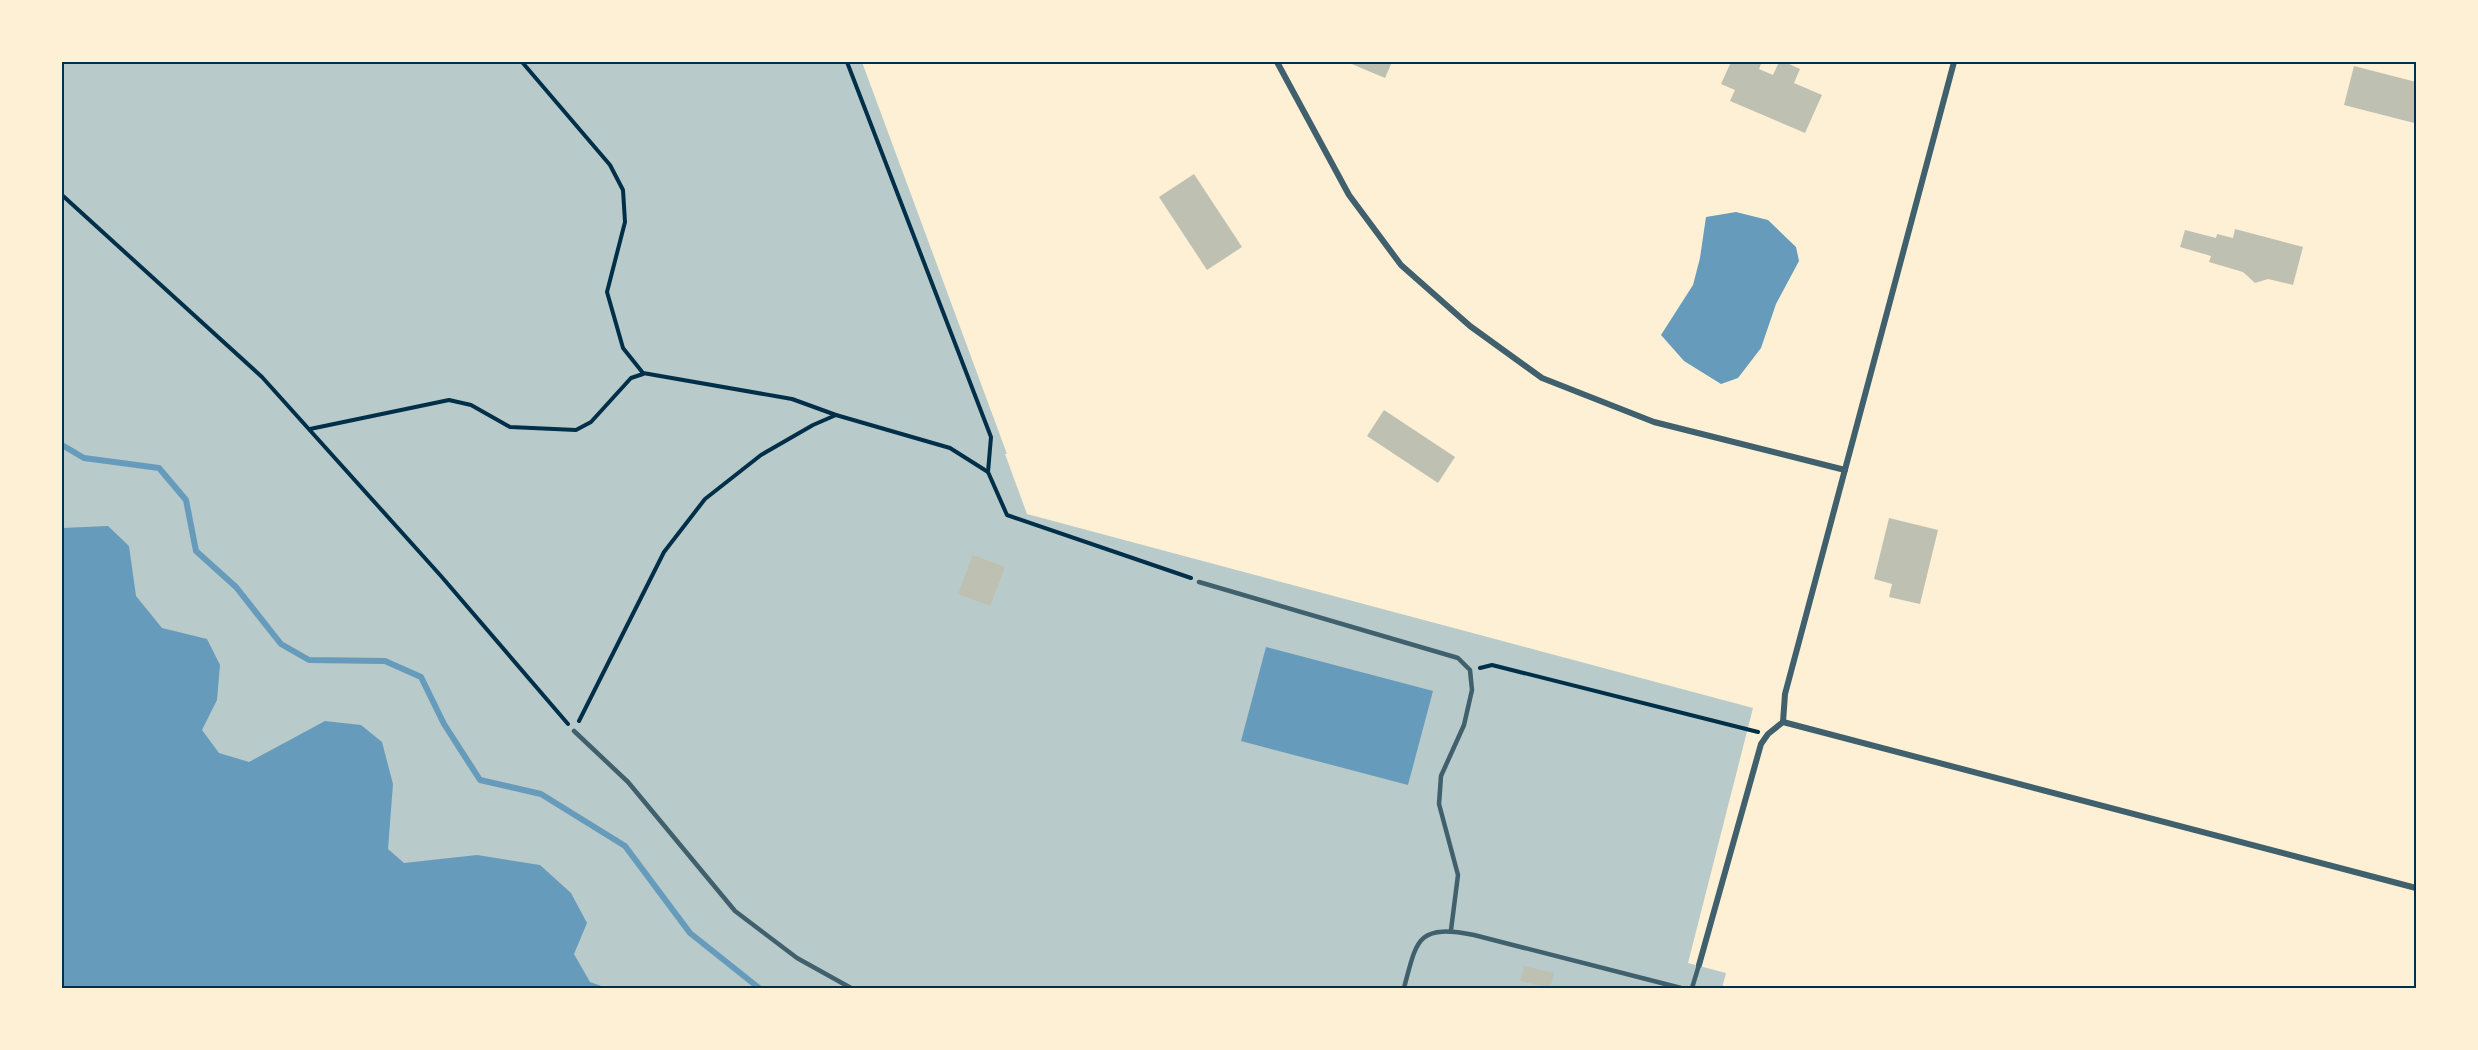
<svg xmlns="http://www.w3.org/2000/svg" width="2478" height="1050" font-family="'Source Sans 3',sans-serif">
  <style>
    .green { fill: #b9caca }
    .water { fill: #669bbc }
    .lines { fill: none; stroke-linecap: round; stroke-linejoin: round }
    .stream { stroke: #669bbc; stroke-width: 6 }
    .building { fill: #bec0b2 }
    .path { stroke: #003049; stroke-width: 4 }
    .service { stroke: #3f606c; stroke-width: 4.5 }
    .minor { stroke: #3f606c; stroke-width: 6 }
    .neatline { fill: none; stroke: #003049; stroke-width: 2 }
  </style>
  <rect width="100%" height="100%" fill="#fdf0d5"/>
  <polygon class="green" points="62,62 862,62 1007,454 1005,454 1027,514 1753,708 1688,963 1726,973 1722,988 62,988"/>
  <g class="water">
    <polygon points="1736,212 1768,220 1796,247 1799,261 1776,304 1761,348 1738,378 1721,384 1684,361 1661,335 1693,285 1700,258 1706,217"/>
    <polygon points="108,526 129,546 136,596 162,628 207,639 220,665 217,700 202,730 219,753 249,762 325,721 361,725 382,742 393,784 388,849 404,863 477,855 540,865 571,893 587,923 574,954 590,982 607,988 62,988 62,528"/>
    <polygon points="1266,647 1433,691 1408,785 1241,741"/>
  </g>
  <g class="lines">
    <polyline class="stream" points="62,445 84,458 159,468 186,500 196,551 236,587 281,644 309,660 385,661 421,677 444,724 480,780 541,794 625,846 690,933 759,988"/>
  </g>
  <g class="building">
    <polygon points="1347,62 1392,62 1385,78"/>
    <polygon points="1731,62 1755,62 1761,64 1759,69 1773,75 1779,62 1785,62 1800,69 1794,83 1822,95 1805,133 1730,101 1735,90 1721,84"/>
    <polygon points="2354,66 2416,82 2416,114 2414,123 2344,105"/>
    <polygon points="1194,174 1242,247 1207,270 1159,197"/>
    <polygon points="2235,229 2303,247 2293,285 2268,279 2255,283 2243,272 2209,262 2211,256 2180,247 2185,230 2216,238 2217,234 2233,238"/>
    <polygon points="1384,410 1455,457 1438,483 1367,436"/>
    <polygon points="1889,518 1938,530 1920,604 1889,597 1892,584 1874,579"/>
    <polygon points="973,555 1005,567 990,606 958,594"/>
    <polygon points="1524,966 1554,973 1550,988 1520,981"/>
  </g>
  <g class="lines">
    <g class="path">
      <polyline points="522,62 610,165 623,190 625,222 607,292 623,348 643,373 792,399 836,415 950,448 988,472 1007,515 1191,578"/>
      <polyline points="847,62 991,437 988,472"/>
      <polyline points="62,195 262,377 441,576 568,724"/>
      <polyline points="310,429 449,400 471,405 510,427 576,430 591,422 631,378 643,374"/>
      <polyline points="1480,668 1492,665 1758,732"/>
      <polyline points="579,721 664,552 705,499 761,455 813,425 836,415"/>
    </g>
    <g class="service">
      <polyline points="1199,582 1458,658 1470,670 1472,690 1464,725 1441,776 1439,804 1458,875 1451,930"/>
      <polyline points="574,731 628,782 735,911 797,958 851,988"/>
      <path d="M 1404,988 C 1417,939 1417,924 1474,935 L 1681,988"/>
      <polyline points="1692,988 1699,965"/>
    </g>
    <g class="minor">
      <polyline points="1277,62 1349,195 1401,265 1470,326 1542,378 1654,422 1845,470"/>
      <polyline points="1783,722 1785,694 1954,62"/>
      <polyline points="1783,722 2416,888"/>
      <polyline points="1699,965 1761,744 1768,734 1783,722"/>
    </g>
  </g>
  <rect width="2478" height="1050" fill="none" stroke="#fdf0d5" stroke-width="126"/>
  <rect x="63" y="63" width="2352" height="924" class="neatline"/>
</svg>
